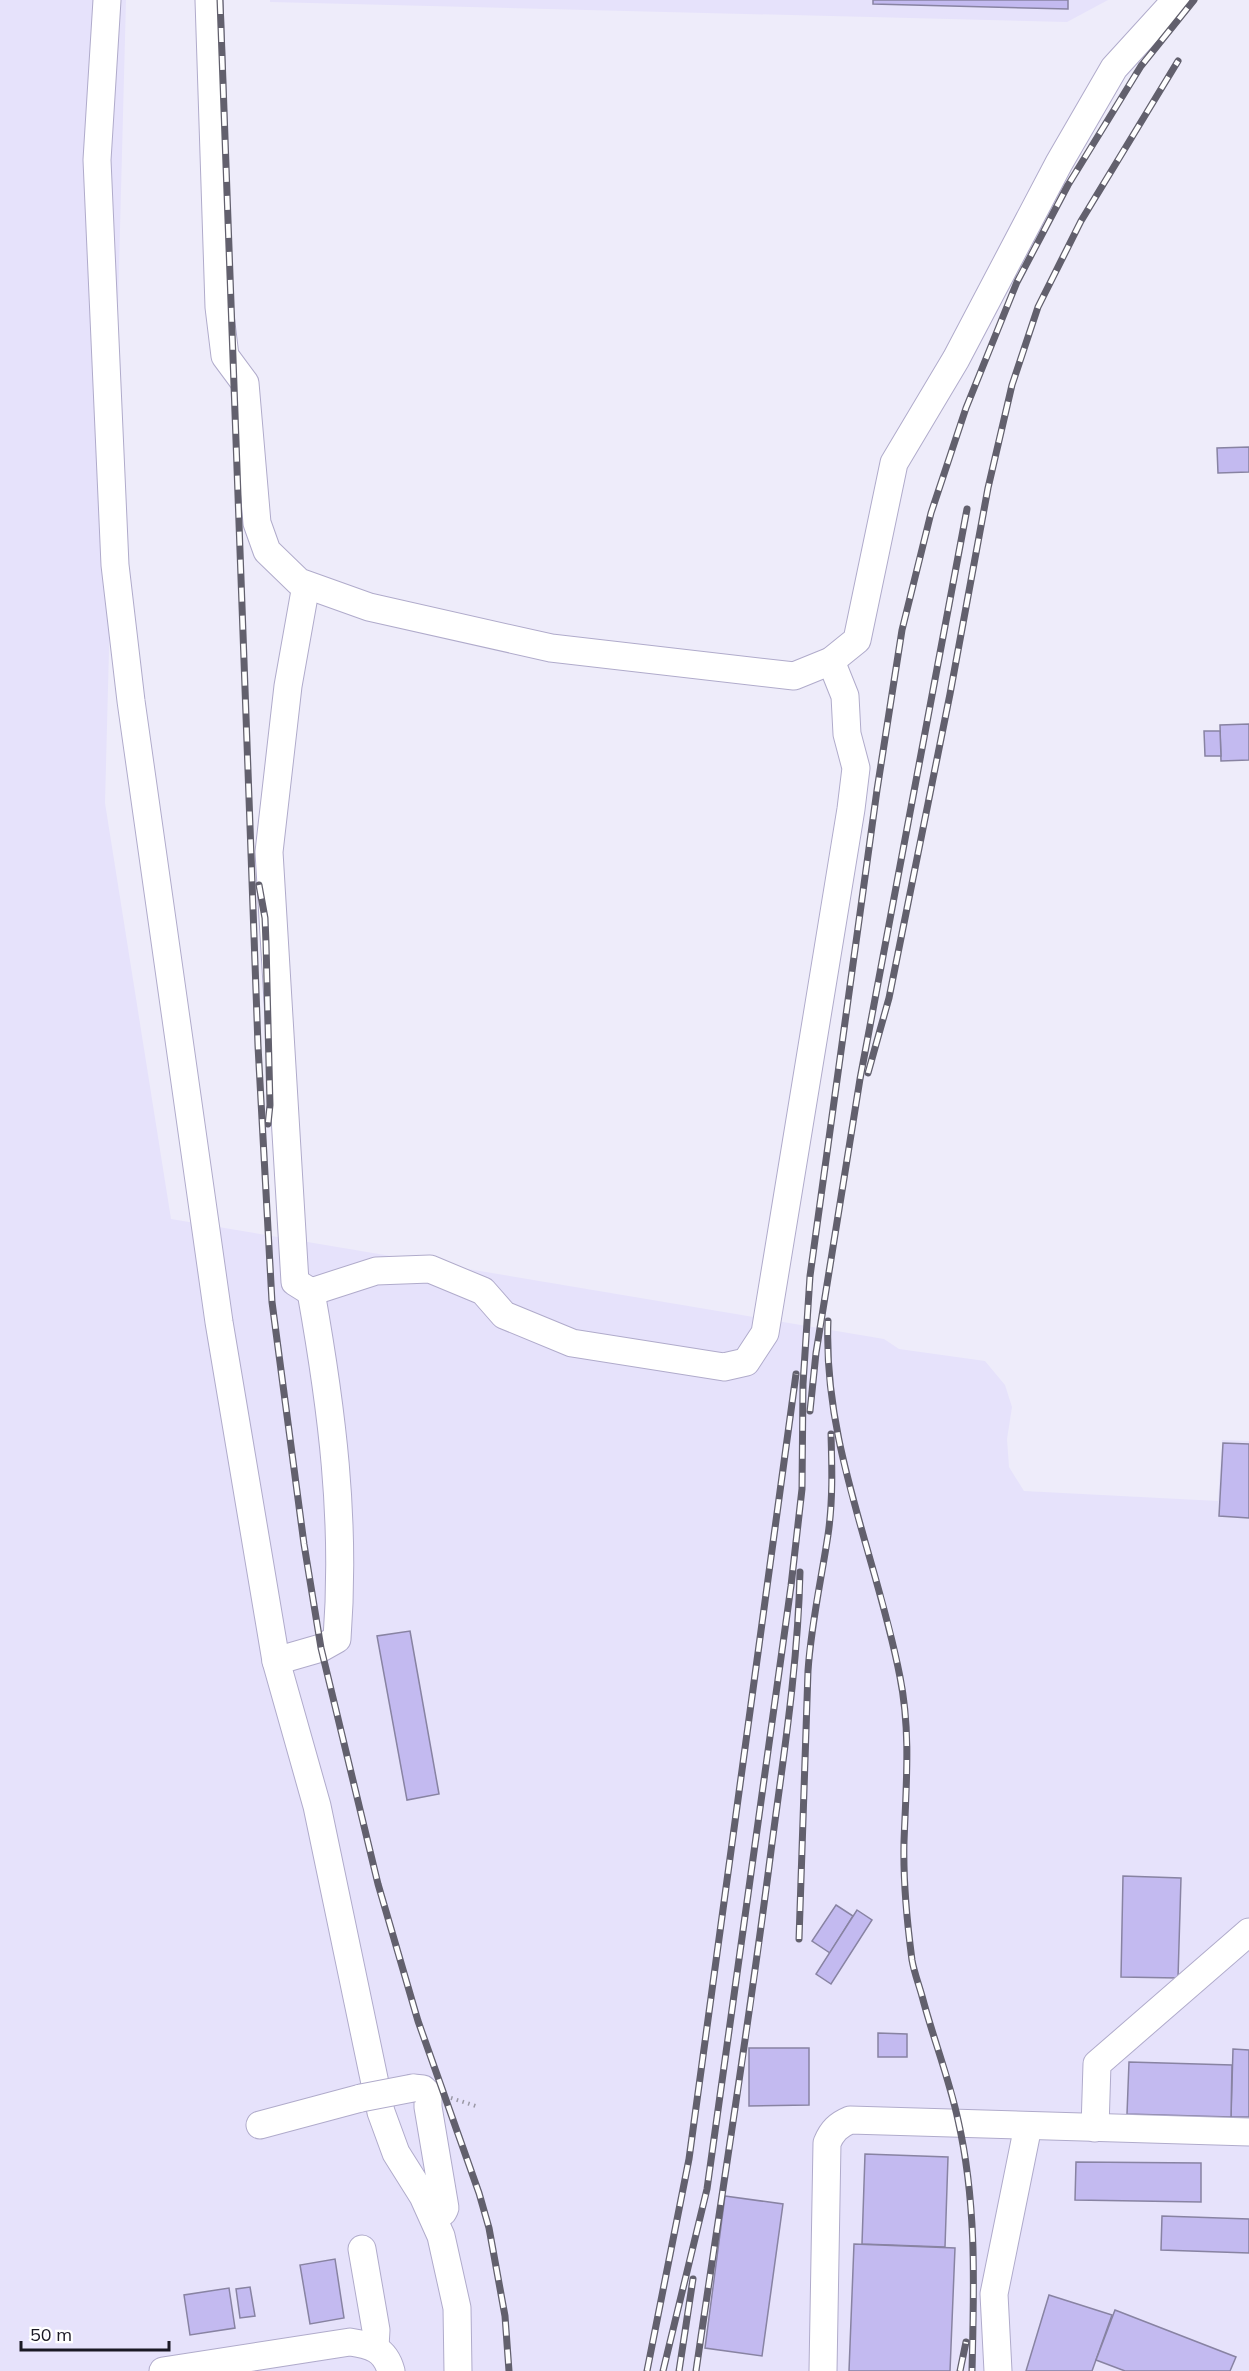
<svg xmlns="http://www.w3.org/2000/svg" width="1249" height="2371" font-family="Mulish,sans-serif">
  <style>
    .built { fill: #e6e2fb }
    .building { fill: #c3baf0; stroke: #8883a2; stroke-width: 1.5 }
    .lines { fill: none; stroke-linecap: round; stroke-linejoin: round }
    .minor-casing { stroke: #b0abcb; stroke-width: 29 }
    .path { stroke: #9a98a5; stroke-width: 4; stroke-dasharray: 1.5 4.5; stroke-linecap: butt }
    .minor { stroke: #fff; stroke-width: 27 }
    .rail-casing { stroke: #62606d; stroke-width: 7 }
    .rail { stroke: #fff; stroke-width: 4.5; stroke-dasharray: 14; stroke-linecap: butt }
    .minor-bridge-casing { stroke: #b0abcb; stroke-width: 29; stroke-linecap: butt }
    .minor-bridge { stroke: #fff; stroke-width: 27 }
  </style>
  <rect width="100%" height="100%" fill="#eeecfa"/>
  <g class="built">
    <polygon points="0,0 126,0 105,803 171,1219 884,1339 899,1349 985,1361 1005,1385 1012,1407 1007,1439 1009,1467 1024,1491 1218,1501 1222,1440 1249,1441 1249,2371 0,2371"/>
    <polygon points="270,0 1108,0 1067,22 270,2"/>
  </g>
  <g class="building">
    <polygon points="873,0 1068,0 1068,9 873,4"/>
    <polygon points="1249,447 1249,472 1218,473 1217,448"/>
    <polygon points="1249,724 1249,760 1221,761 1220,725"/>
    <polygon points="1204,731 1220,731 1221,756 1205,756"/>
    <polygon points="1223,1443 1249,1444 1249,1518 1219,1516"/>
    <polygon points="410,1631 439,1794 407,1800 377,1636"/>
    <polygon points="1123,1876 1181,1878 1178,1978 1121,1977"/>
    <polygon points="836,1905 853,1916 830,1953 812,1941"/>
    <polygon points="857,1910 872,1920 831,1984 816,1974"/>
    <polygon points="878,2033 907,2034 907,2057 878,2057"/>
    <polygon points="749,2048 809,2048 809,2105 749,2106"/>
    <polygon points="1233,2049 1249,2050 1249,2117 1231,2117"/>
    <polygon points="1129,2062 1232,2065 1231,2117 1127,2114"/>
    <polygon points="865,2154 948,2157 945,2247 862,2244"/>
    <polygon points="1076,2162 1201,2163 1201,2202 1075,2200"/>
    <polygon points="725,2196 783,2204 762,2356 705,2348"/>
    <polygon points="1162,2216 1249,2219 1249,2253 1161,2250"/>
    <polygon points="854,2244 955,2248 950,2371 849,2371"/>
    <polygon points="335,2259 344,2318 310,2324 300,2265"/>
    <polygon points="250,2287 255,2316 240,2318 236,2289"/>
    <polygon points="229,2288 235,2328 190,2335 184,2295"/>
    <polygon points="1049,2295 1112,2315 1092,2371 1026,2371"/>
    <polygon points="1115,2310 1236,2357 1230,2371 1125,2371 1096,2360"/>
  </g>
  <g class="lines">
    <g class="minor-casing">
      <g id="minor">
        <polyline points="107,0 97,160 115,565 131,701 219,1322 276,1661 317,1806 381,2112 396,2153 423,2196 441,2236 457,2308 458,2371"/>
        <polyline points="209,0 219,307 225,356 245,383 257,523 267,551 299,582 369,607 551,648 794,676 831,661 857,640 894,463 956,359 1059,163 1114,68 1176,0"/>
        <polyline points="306,585 288,686 269,852 295,1282 311,1292 376,1271 430,1269 483,1291 504,1315 572,1343 724,1367 746,1362 765,1333 851,809 856,768 847,734 845,696 831,661"/>
        <path d="M 276,1661 L 321,1648 L 337,1639 C 346,1519 332,1410 311,1292"/>
        <polyline points="413,2088 423,2089 428,2094 428,2107 445,2208 443,2212 435,2218"/>
        <polyline points="260,2125 361,2098"/>
        <polyline points="1095,2128 1097,2064 1249,1932"/>
        <polyline points="362,2249 376,2330 375,2347"/>
        <path d="M 163,2371 L 350,2342 C 371,2345 385,2349 391,2371"/>
        <path d="M 823,2371 L 827,2143 C 832,2131 838,2125 850,2120 L 1249,2132"/>
        <polyline points="998,2371 994,2294 1028,2126"/>
      </g>
    </g>
    <polyline class="path" points="451,2098 479,2107"/>
    <use href="#minor" class="minor"/>
    <g class="rail-casing">
      <g id="rail">
        <polyline points="220,0 258,1046 272,1302 304,1544 321,1648 378,1884 418,2021 479,2193 489,2228 505,2316 509,2371"/>
        <polyline points="259,885 265,918 266,943 270,1105 268,1124"/>
        <polyline points="868,1073 889,998 950,694 988,488 1012,385 1038,307 1081,221 1178,61"/>
        <path d="M 828,1321 C 823,1445 877,1557 900,1677 C 911,1732 906,1786 904,1842 C 903,1881 907,1922 912,1960 C 914,1972 919,1985 922,1996 C 933,2038 949,2078 958,2120 C 977,2203 974,2287 972,2371"/>
        <polyline points="810,1411 816,1353 860,1079 967,509"/>
        <path d="M 799,1939 L 808,1671 C 811,1625 821,1581 828,1535 C 833,1501 832,1467 831,1434"/>
        <polyline points="647,2371 689,2159 796,1374"/>
        <polyline points="663,2371 707,2189 791,1586 802,1489 803,1384 810,1276 877,790 902,630 931,513 966,408 1017,282 1068,185 1141,66 1194,0"/>
        <polyline points="679,2371 693,2279"/>
        <path d="M 696,2371 C 721,2198 749,2025 771,1851 C 783,1759 798,1666 800,1572"/>
        <polyline points="960,2371 966,2342"/>
      </g>
    </g>
    <use href="#rail" class="rail"/>
    <g class="minor-bridge-casing">
      <polyline id="minor-bridge" points="361,2098 413,2088"/>
    </g>
    <use href="#minor-bridge" class="minor-bridge"/>
  </g>
  <path d="M21 2341v9h148v-9" fill="none" stroke="#1a1824" stroke-width="3"/>
  <text x="30" y="2341" font-size="18" fill="#1a1824" stroke="#ffffff" stroke-width="4.5" paint-order="stroke">50 m</text>
</svg>
